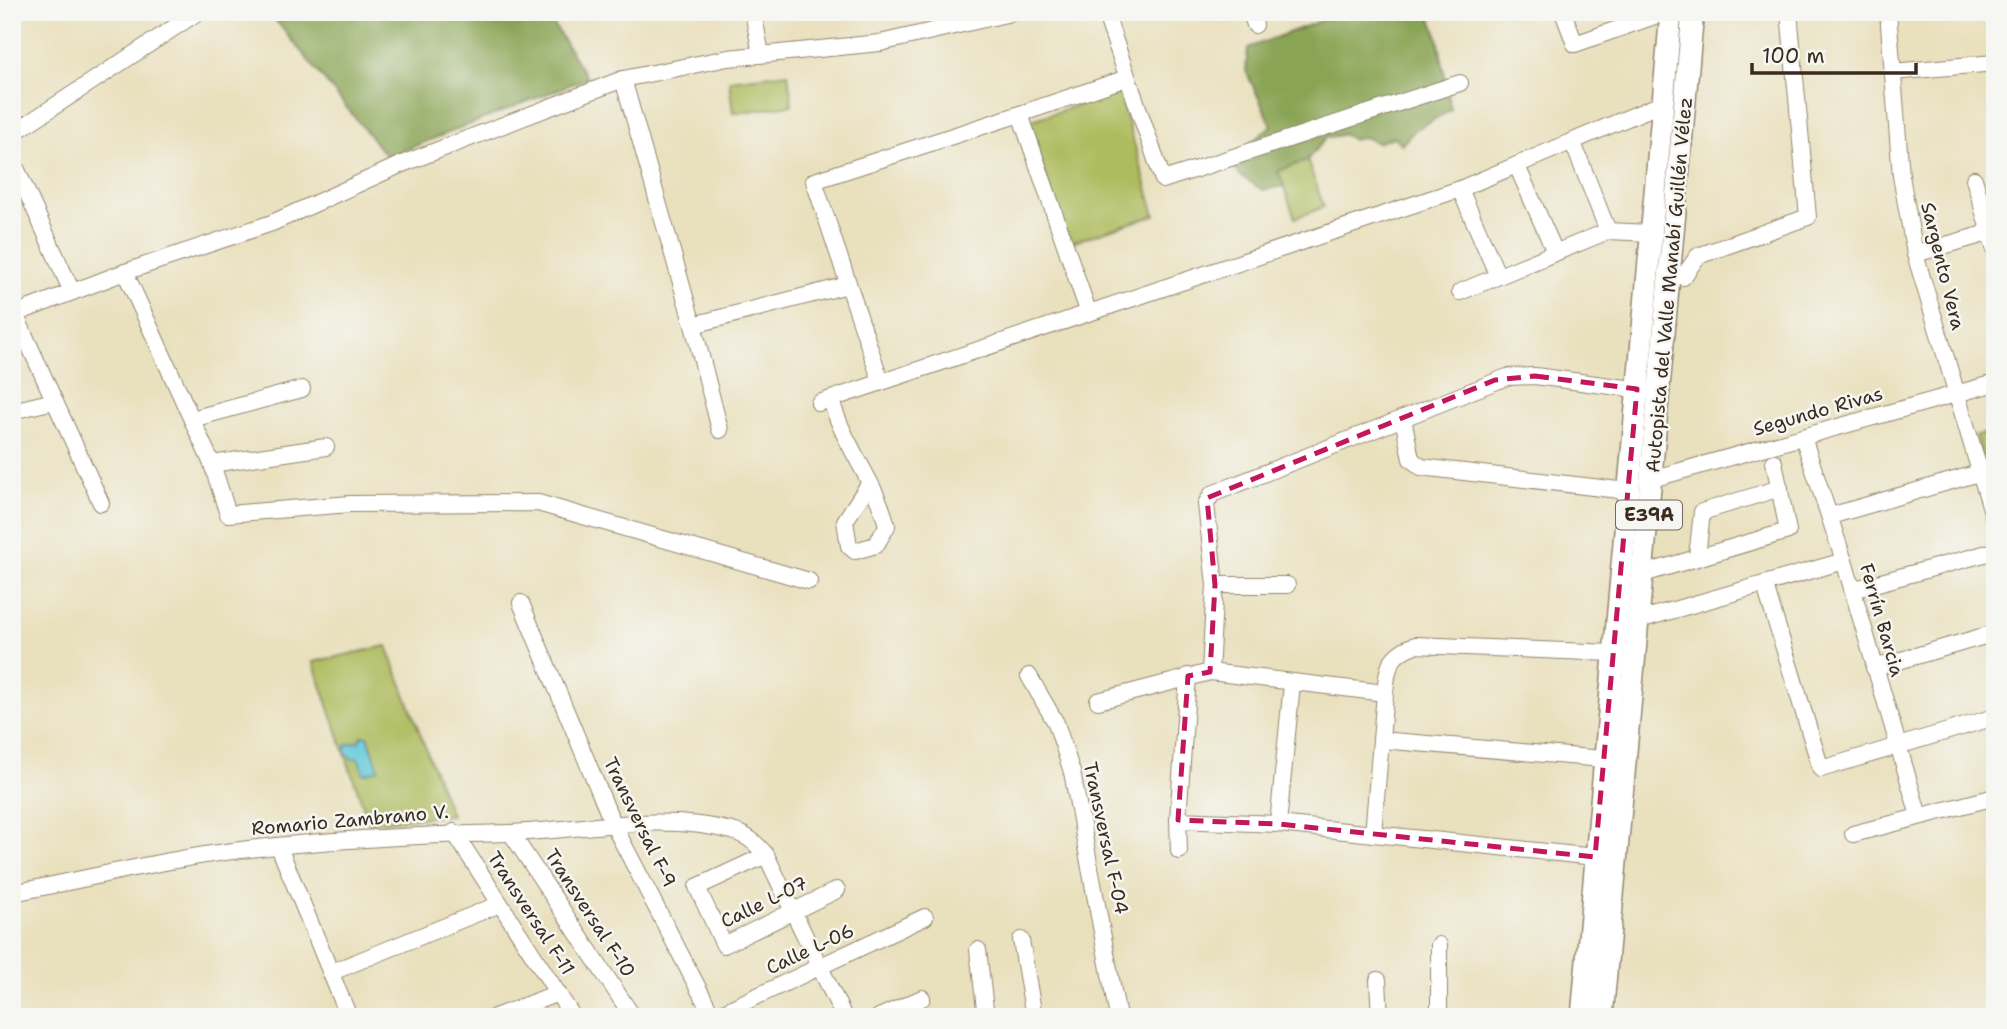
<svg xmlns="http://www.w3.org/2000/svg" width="2007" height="1029" font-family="'Shantell Sans',sans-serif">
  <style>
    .green { fill: #adbc5e; stroke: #74733e; stroke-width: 2 }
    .forest { fill: #8aa455; stroke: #62673a; stroke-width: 2 }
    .water { fill: #5cc6d8; stroke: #4c787b; stroke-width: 2 }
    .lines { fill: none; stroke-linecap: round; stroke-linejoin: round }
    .minor-casing { stroke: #92856e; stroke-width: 18 }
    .major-casing { stroke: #92856e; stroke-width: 24 }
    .minor { stroke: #fff; stroke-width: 16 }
    .major { stroke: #fff; stroke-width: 21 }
    .marked { fill: none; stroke: #c2185b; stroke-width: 5; stroke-dasharray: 14 9; stroke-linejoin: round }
    .labels { text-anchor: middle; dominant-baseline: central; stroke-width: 5; stroke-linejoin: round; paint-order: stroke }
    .shield { fill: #f6f6f2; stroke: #73675e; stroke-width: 2 }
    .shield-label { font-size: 18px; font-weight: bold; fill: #3b2a1e }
    .street-label { font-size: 19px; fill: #3b2a1e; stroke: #f6f6f2 }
  </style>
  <rect width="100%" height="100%" fill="#f6f6f2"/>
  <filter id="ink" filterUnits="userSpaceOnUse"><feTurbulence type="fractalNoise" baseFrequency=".0143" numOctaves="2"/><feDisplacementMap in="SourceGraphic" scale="14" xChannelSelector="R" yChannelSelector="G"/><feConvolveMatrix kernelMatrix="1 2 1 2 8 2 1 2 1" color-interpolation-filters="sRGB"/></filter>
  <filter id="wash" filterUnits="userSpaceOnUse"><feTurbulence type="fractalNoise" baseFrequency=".00686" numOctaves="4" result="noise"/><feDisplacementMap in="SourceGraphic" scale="28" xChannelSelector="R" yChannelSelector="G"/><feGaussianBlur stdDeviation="1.57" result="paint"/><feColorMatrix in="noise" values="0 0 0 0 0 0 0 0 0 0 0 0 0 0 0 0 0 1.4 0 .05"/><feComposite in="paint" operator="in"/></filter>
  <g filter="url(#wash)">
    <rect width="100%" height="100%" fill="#e9e0bd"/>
    <g class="green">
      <polygon points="788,73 792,105 733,113 729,80"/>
      <polygon points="1119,92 1155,215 1066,244 1029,121"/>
      <polygon points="1307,160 1324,207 1295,218 1278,171"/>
      <polygon points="1995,431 1995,497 1975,436"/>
      <polygon points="387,646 451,815 369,823 313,662"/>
    </g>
    <g class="forest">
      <polygon points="269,12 546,12 587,78 387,157"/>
      <polygon points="1344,12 1429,12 1438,38 1451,110 1415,130 1402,144 1393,137 1378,143 1365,137 1353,140 1345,134 1326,138 1307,160 1278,171 1284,186 1263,190 1242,177 1233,166 1249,144 1272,126 1246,71 1248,48"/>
    </g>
    <polygon class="water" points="362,736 368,736 379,769 364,774 358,758 351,759 345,751 347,744 358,742"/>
  </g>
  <g filter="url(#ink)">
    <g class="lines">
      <g class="minor-casing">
        <g id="minor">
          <polyline points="753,12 761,54"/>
          <polyline points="1105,12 1163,180 1460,83"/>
          <polyline points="1251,12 1255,25"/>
          <polyline points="1563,12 1575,44 1666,12"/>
          <polyline points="1888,12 1901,176 1915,254 1995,522"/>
          <polyline points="1892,72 1995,63"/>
          <polyline points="623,79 693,325 720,430"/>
          <polyline points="12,134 198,12"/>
          <polyline points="1573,143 1608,231"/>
          <polyline points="12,159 72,292"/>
          <polyline points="1517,166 1555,252"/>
          <polyline points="1974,179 1995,250"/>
          <polyline points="1460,189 1498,276"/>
          <polyline points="1915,254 1995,231"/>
          <polyline points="125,272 212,464 228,514 350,504 538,503 809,581"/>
          <polyline points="1683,277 1698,256 1808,217 1789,12"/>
          <polyline points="1460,292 1608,231 1650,233"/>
          <polyline points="1088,311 1020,114 1127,78"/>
          <polyline points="15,314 101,503"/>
          <polyline points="12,315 125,272 272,223 402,164 623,79 728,58 880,43 1015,12"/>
          <polyline points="693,325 848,285"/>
          <polyline points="881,382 814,181 1020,114"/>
          <path d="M 831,399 C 843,445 876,481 887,526 L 876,545 L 855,551 L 849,546 L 845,521 L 869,484"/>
          <polyline points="819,403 1460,189 1663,103"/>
          <polyline points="12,411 54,401"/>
          <polyline points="1403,418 1411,459 1421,467 1627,491"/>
          <polyline points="192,419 302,389"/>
          <polyline points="1803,437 1844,561 1919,816"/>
          <polyline points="212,464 326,447"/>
          <polyline points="1652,479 1995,383"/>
          <polyline points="1830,516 1979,473"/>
          <polyline points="1697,557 1702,512 1780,488"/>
          <polyline points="1643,574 1788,531 1774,462"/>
          <polyline points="1215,585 1287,585"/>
          <polyline points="1765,586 1821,769 1995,717"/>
          <polyline points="1852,590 1995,551"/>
          <polyline points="521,603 613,824 713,1017 925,917"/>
          <polyline points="1639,620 1844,561"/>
          <polyline points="1874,668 1995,633"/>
          <polyline points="1210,672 1215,585 1206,504 1212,494 1507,377 1535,376 1649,391"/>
          <polyline points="1029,676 1056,723 1072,772 1118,1017"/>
          <path d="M 1098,701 L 1210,672 L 1385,693 C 1387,668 1389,654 1415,645 L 1612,653"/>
          <polyline points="1381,740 1603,759"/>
          <polyline points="1178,820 1278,824 1595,857"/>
          <polyline points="1278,824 1292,684"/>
          <polyline points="454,832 573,1017"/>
          <polyline points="511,833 633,1017"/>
          <polyline points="1373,834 1385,693"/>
          <polyline points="1853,834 1995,797"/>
          <polyline points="279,847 349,1017"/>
          <polyline points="1179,851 1178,820 1188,676"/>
          <polyline points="766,855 697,887 724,945 837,890"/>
          <path d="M 12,893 C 88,879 165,859 241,850 C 330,839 421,835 510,833 C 583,830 660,812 732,831 C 747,835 756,843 766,855 L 844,1017"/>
          <polyline points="1021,940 1034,1017"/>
          <polyline points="1439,945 1439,1017"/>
          <polyline points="978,950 986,1017"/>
          <polyline points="332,972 500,904"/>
          <polyline points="1378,980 1380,1017"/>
          <polyline points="495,1017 558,993"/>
          <polyline points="879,1017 922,998"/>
        </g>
      </g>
      <g class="major-casing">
        <g id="major">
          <polyline points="1582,1017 1671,12"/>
          <polyline points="1602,1017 1693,12"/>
        </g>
      </g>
      <use href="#minor" class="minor"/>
      <use href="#major" class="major"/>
    </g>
  </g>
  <path class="marked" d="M 1535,376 L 1637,389 L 1595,857 L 1278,824 L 1178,820 L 1188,676 L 1210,672 L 1215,585 L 1207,498 L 1495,380 Z"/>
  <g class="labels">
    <rect class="shield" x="1616" y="500.5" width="66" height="29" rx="5"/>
    <g class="shield-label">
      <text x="1649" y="515">E39A</text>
    </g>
    <g class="street-label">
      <text transform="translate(1943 266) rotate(76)">Sargento Vera</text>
      <text transform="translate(1669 285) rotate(-85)">Autopista del Valle Manabí Guillén Vélez</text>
      <text transform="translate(1818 411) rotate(-16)">Segundo Rivas</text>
      <text transform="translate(1882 620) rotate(74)">Ferrín Barcia</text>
      <text transform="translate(350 820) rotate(-5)">Romario Zambrano V.</text>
      <text transform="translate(640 822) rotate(64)">Transversal F-9</text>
      <text transform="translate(1106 838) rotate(78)">Transversal F-04</text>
      <text transform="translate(764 902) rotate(-26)">Calle L-07</text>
      <text transform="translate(531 913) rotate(57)">Transversal F-11</text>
      <text transform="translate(590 913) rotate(57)">Transversal F-10</text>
      <text transform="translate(810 949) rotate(-25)">Calle L-06</text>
    </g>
  </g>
  <rect width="2007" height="1029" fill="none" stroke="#f6f6f2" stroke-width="42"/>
  <path d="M1752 63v10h164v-10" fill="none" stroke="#3b2a1e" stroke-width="3.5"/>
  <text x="1762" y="63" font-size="21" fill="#3b2a1e" stroke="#f6f6f2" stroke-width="5" paint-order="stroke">100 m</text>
</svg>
